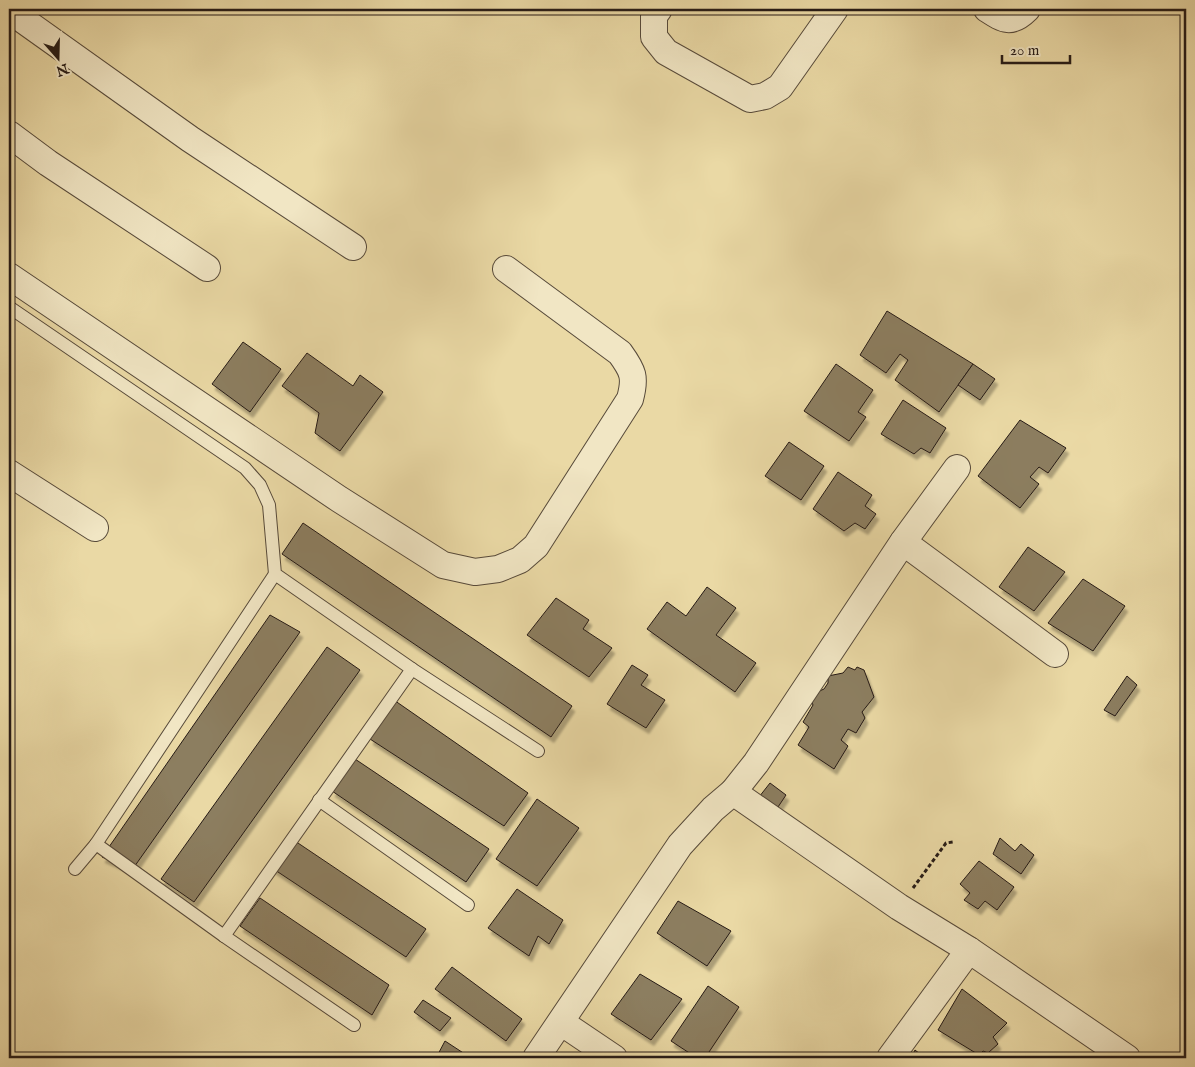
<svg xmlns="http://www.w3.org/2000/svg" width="1195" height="1067" font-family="'IM FELL English',serif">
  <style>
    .building { fill: #8c7e60; stroke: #261b16; filter: url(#shadow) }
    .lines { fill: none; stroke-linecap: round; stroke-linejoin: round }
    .lane-casing { stroke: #574a3a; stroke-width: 14 }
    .street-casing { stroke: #574a3a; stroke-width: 28 }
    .path { stroke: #261b16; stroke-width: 3; stroke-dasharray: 4 2.5; stroke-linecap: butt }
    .lane { stroke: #f1e6c4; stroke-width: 12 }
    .street { stroke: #f1e6c4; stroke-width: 26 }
  </style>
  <defs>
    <filter id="shadow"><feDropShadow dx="3" dy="5.5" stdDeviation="1" flood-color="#0004"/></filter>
  </defs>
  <rect width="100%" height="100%" fill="#ead9a5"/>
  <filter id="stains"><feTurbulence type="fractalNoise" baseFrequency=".004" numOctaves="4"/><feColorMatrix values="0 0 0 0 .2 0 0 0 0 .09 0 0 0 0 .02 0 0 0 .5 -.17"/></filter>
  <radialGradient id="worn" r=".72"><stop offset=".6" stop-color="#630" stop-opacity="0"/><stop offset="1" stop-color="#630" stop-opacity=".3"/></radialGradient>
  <g class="building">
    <polygon points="887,311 973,364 939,412 895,380 908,360 900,354 886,373 860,355"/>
    <polygon points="243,342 281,369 250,412 212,384"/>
    <polygon points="307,353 353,386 360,375 383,392 340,451 315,433 319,413 282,386"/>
    <polygon points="836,364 873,390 858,412 866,417 849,441 804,411"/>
    <polygon points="973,364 995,379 980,400 958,385"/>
    <polygon points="903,400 946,428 930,453 921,448 914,454 881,434"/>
    <polygon points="1020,420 1066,448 1048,473 1039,467 1030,477 1039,484 1020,508 978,476"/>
    <polygon points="789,442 824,466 801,500 765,476"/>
    <polygon points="838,472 872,495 865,506 876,514 865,529 855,523 844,531 813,509"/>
    <polygon points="303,523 572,706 551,737 282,554"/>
    <polygon points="1028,547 1065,572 1034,611 999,587"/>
    <polygon points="1083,579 1125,606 1093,651 1048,623"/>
    <polygon points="707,587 736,608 716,635 756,663 735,692 647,629 667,602 686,616"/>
    <polygon points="556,598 589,620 583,629 612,648 589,677 527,635"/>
    <polygon points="270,615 300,632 132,870 102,857"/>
    <polygon points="327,647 360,670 194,902 161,879"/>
    <polygon points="632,665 648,675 641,685 665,700 646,728 607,704"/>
    <polygon points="848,667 855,670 857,667 864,670 874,697 862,712 865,718 856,733 848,729 841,740 848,746 834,769 798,745 809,727 803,722 813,705 810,698 813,694 824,689 828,683 828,676 843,673"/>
    <polygon points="1127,676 1137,685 1115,716 1104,710"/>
    <polygon points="391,698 528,793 504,826 370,739"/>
    <polygon points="355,759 489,849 466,882 332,791"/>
    <polygon points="770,783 786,795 776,810 759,797"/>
    <polygon points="537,799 579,828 537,886 496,859"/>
    <polygon points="1000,838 1015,851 1021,844 1034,855 1021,874 993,854"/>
    <polygon points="292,839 426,929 406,957 272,868"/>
    <polygon points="979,861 1014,887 997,910 985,901 978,909 964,900 970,893 960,884"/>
    <polygon points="517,889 563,920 549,944 538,936 529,956 488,928"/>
    <polygon points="260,898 389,985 372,1015 240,926"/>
    <polygon points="678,901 731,931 707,966 657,933"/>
    <polygon points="452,967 522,1019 506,1041 435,989"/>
    <polygon points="640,974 682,999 651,1040 611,1014"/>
    <polygon points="708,986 739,1007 705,1058 697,1058 671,1041"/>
    <polygon points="962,989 1007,1023 993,1037 998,1044 988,1053 983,1051 979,1055 938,1030"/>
    <polygon points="423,1000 451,1018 440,1031 414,1012"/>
    <polygon points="445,1041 471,1058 436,1058"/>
    <polygon points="915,1050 925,1058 911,1058"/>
  </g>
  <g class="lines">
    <g class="lane-casing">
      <g id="lane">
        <polyline points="9,307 245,468 260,485 269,505 275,574 412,669 538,751"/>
        <polyline points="319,800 468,905"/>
        <polyline points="96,844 224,936 354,1025"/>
        <polyline points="75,869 96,844 275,574"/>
        <polyline points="224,936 412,669"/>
      </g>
    </g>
    <g class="street-casing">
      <g id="street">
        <polyline points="659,9 654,16 654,37 666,52 750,99 765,96 780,87 835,9"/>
        <path d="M 987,9 C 1004,20 1011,25 1027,9"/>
        <polyline points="9,10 190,139 353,247"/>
        <polyline points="9,134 48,163 207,268"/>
        <path d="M 9,276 L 339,499 L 443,565 L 475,572 L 498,569 L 520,560 L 536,546 L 630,399 C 636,377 633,371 620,353 L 506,269"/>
        <polyline points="9,473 95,528"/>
        <polyline points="903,542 1055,654"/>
        <polyline points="733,792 756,763 903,542 957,468"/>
        <polyline points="562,1023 614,1058"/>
        <polyline points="536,1058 680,845 713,809 733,792 899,907 969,950 1127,1058"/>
        <polyline points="890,1058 969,950"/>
      </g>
    </g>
    <polyline class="path" points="913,888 946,843 953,842"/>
    <use href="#lane" class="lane"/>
    <use href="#street" class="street"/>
  </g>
  <rect width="1195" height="1067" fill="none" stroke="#ead9a5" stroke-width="30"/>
  <rect x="10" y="10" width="1175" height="1047" fill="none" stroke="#261b16" stroke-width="2.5"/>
  <rect x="15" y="15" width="1165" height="1037" fill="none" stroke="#261b16"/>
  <g transform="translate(58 58) rotate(160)" stroke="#f1e6c4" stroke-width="4" paint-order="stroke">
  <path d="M0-4L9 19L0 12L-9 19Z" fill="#261b16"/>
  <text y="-8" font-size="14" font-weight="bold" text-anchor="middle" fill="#261b16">N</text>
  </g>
  <path d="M1002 55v8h68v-8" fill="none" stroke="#261b16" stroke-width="2.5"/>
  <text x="1010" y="55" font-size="15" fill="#261b16" stroke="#f1e6c4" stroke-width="4" paint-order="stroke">20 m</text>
  <rect width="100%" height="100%" filter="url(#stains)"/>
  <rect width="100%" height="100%" fill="url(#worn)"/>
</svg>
